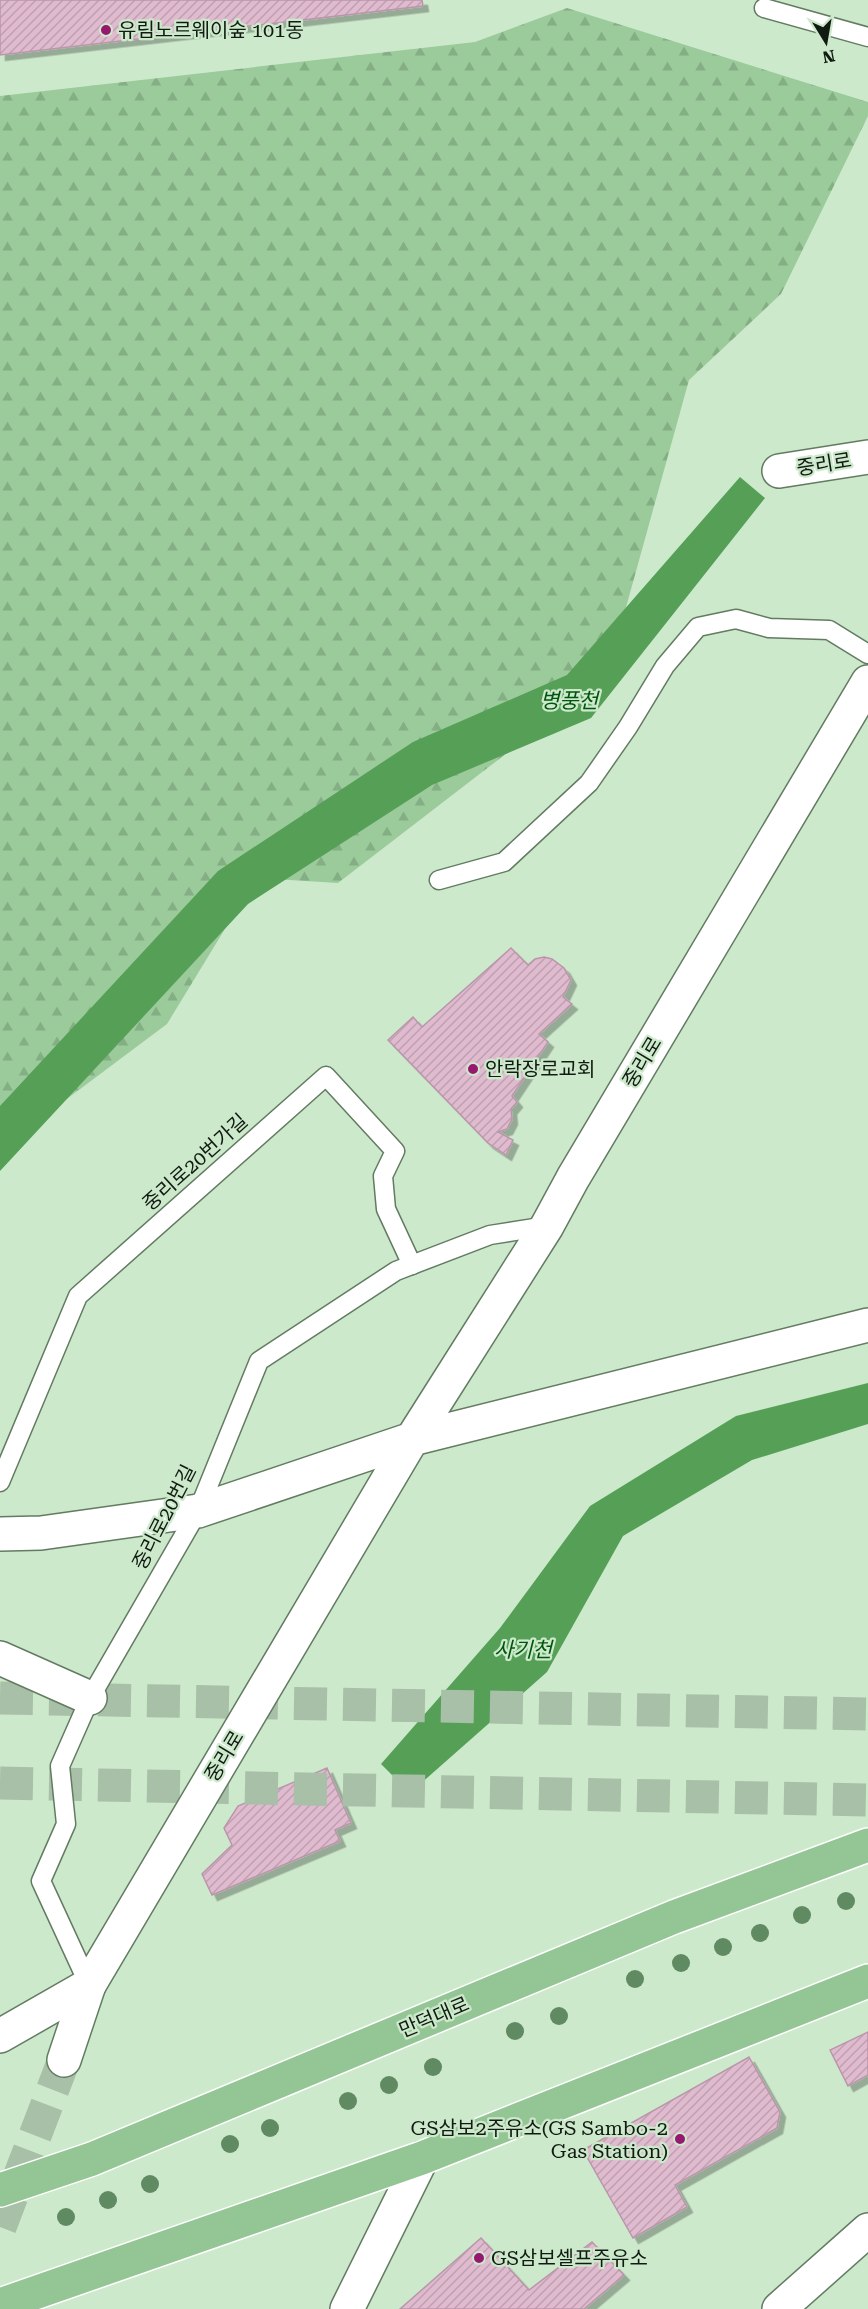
<svg xmlns="http://www.w3.org/2000/svg" width="868" height="2309" font-family="'Roboto Serif','Noto Sans KR',serif">
  <style>
    .forest { fill: url(#forest-firs) }
    .water { fill: #559f57 }
    .building { fill: url(#building-hatch); stroke: #ba96aa; stroke-width: 1.5; filter: url(#shadow) }
    .lines { fill: none; stroke-linecap: round; stroke-linejoin: round }
    .street-tunnel { stroke: #a7c0a7; stroke-width: 33; stroke-dasharray: 33 16; stroke-linecap: butt }
    .highway-tunnel { stroke: #a7c0a7; stroke-width: 33; stroke-dasharray: 33 16; stroke-linecap: butt }
    .lane-casing { stroke: #627b61; stroke-width: 21 }
    .street-casing { stroke: #627b61; stroke-width: 36 }
    .secondary-casing { stroke: #627b61; stroke-width: 36 }
    .primary-casing { stroke: #fff; stroke-width: 36 }
    .lane { stroke: #fff; stroke-width: 18 }
    .street { stroke: #fff; stroke-width: 33 }
    .secondary { stroke: #fff; stroke-width: 33 }
    .primary { stroke: #94c595; stroke-width: 33 }
    .tree { fill: #608a62 }
    .poi-dot { fill: #97186f; stroke: #cde9cc; stroke-width: 2 }
    .labels { text-anchor: middle; dominant-baseline: central; stroke-width: 4.5; stroke-linejoin: round; paint-order: stroke }
    .poi-label { font-size: 20px; fill: #111b11; stroke: #cde9cc; text-anchor: start }
    .street-label { font-size: 20px; fill: #111b11; stroke: #cde9cc }
    .water-label { font-size: 21px; font-style: italic; fill: #00550d; stroke: #cde9cc }
  </style>
  <defs>
    <pattern id="forest-firs" width="22" height="20" patternUnits="userSpaceOnUse" patternTransform="scale(1.5)"><rect width="22" height="20" fill="#9bcb9a"/><path d="M5 1l3.5 6h-7zM16 11l3.5 6h-7z" fill="#84ae84"/></pattern>
    <pattern id="building-hatch" width="6" height="6" patternUnits="userSpaceOnUse" patternTransform="scale(1.5)"><rect width="6" height="6" fill="#e0bbcf"/><path d="M-1 1l2-2M0 6l6-6M5 7l2-2" fill="none" stroke="#bfa0b1"/></pattern>
    <filter id="shadow"><feDropShadow dx="5.5" dy="5.5" stdDeviation="0" flood-color="#0004"/></filter>
  </defs>
  <rect width="100%" height="100%" fill="#cde9cc"/>
  <polygon class="forest" points="567,8 868,102 868,116 781,294 689,380 607,676 338,883 256,878 167,1024 0,1149 0,96 475,42"/>
  <g class="water">
    <polygon points="740,477 765,498 591,718 432,785 248,904 0,1171 0,1106 218,871 413,742 567,675"/>
    <polygon points="868,1383 868,1424 752,1460 623,1536 547,1672 410,1793 381,1764 500,1628 590,1506 736,1416"/>
  </g>
  <g class="building">
    <polygon points="0,0 422,0 423,6 0,55"/>
    <polygon points="511,948 528,965 535,959 544,957 552,959 564,968 571,980 563,997 572,1004 539,1034 548,1042 512,1096 517,1102 511,1109 512,1119 507,1129 498,1132 513,1140 506,1155 488,1143 388,1040 413,1017 422,1027"/>
    <polygon points="327,1768 351,1823 335,1830 340,1841 212,1895 202,1874 232,1845 224,1828 238,1806"/>
    <polygon points="868,2032 868,2075 848,2086 830,2050"/>
    <polygon points="749,2057 780,2112 777,2128 675,2185 687,2207 633,2238 583,2150"/>
    <polygon points="481,2238 529,2290 592,2242 624,2275 584,2309 400,2309"/>
  </g>
  <g class="lines">
    <polyline class="street-tunnel" points="0,2227 64,2060"/>
    <g class="highway-tunnel">
      <polyline points="0,1698 868,1714"/>
      <polyline points="0,1783 868,1800"/>
    </g>
    <g class="lane-casing">
      <g id="lane">
        <polyline points="764,8 868,37"/>
        <polyline points="439,880 504,862 589,783 628,727 665,666 698,627 736,619 769,628 829,630 868,654"/>
        <polyline points="0,1482 78,1296 326,1076 395,1151 383,1176 386,1209 412,1265"/>
        <polyline points="89,1985 41,1881 66,1824 60,1766 90,1698 198,1511 259,1361 396,1271 490,1235 547,1226"/>
      </g>
    </g>
    <g class="street-casing">
      <g id="street">
        <polyline points="779,471 868,457"/>
        <polyline points="0,1534 41,1533 198,1511 412,1439 547,1226 573,1178 868,682"/>
        <polyline points="0,1658 90,1698"/>
        <polyline points="0,2036 89,1985 412,1439 868,1325"/>
        <polyline points="64,2060 89,1985"/>
        <polyline points="347,2309 422,2158"/>
      </g>
    </g>
    <g class="secondary-casing">
      <polyline id="secondary" points="779,2309 868,2230"/>
    </g>
    <g class="primary-casing">
      <g id="primary">
        <polyline points="0,2190 92,2159 674,1917 868,1845"/>
        <polyline points="0,2305 422,2158 868,1981"/>
      </g>
    </g>
    <use href="#lane" class="lane"/>
    <use href="#street" class="street"/>
    <use href="#secondary" class="secondary"/>
    <use href="#primary" class="primary"/>
  </g>
  <g class="tree">
    <circle cx="846" cy="1901" r="9"/>
    <circle cx="802" cy="1915" r="9"/>
    <circle cx="760" cy="1933" r="9"/>
    <circle cx="723" cy="1947" r="9"/>
    <circle cx="681" cy="1963" r="9"/>
    <circle cx="635" cy="1979" r="9"/>
    <circle cx="559" cy="2016" r="9"/>
    <circle cx="515" cy="2031" r="9"/>
    <circle cx="433" cy="2067" r="9"/>
    <circle cx="389" cy="2085" r="9"/>
    <circle cx="348" cy="2101" r="9"/>
    <circle cx="270" cy="2128" r="9"/>
    <circle cx="230" cy="2144" r="9"/>
    <circle cx="150" cy="2184" r="9"/>
    <circle cx="108" cy="2200" r="9"/>
    <circle cx="66" cy="2217" r="9"/>
  </g>
  <g class="poi-dot">
    <circle cx="106" cy="30" r="6"/>
    <circle cx="473" cy="1069" r="6"/>
    <circle cx="680" cy="2139" r="6"/>
    <circle cx="479" cy="2258" r="6"/>
  </g>
  <g class="labels">
    <g class="poi-label">
      <text x="118" y="30">유림노르웨이숲 101동</text>
      <text x="485" y="1069">안락장로교회</text>
      <text x="668" y="2128" text-anchor="end">GS삼보2주유소(GS Sambo-2<tspan x="668" dy="23">Gas Station)</tspan></text>
      <text x="491" y="2258">GS삼보셀프주유소</text>
    </g>
    <g class="street-label">
      <text transform="translate(824 464) rotate(-9)">중리로</text>
      <text transform="translate(642 1062) rotate(-59)">중리로</text>
      <text transform="translate(195 1162) rotate(-42)">중리로20번가길</text>
      <text transform="translate(164 1517) rotate(-63)">중리로20번길</text>
      <text transform="translate(224 1756) rotate(-59)">중리로</text>
      <text transform="translate(434 2017) rotate(-23)">만덕대로</text>
    </g>
    <g class="water-label">
      <text x="569" y="701">병풍천</text>
      <text x="523" y="1650">사기천</text>
    </g>
  </g>
  <g transform="translate(826 42) rotate(169)" stroke="#cde9cc" stroke-width="4.5" paint-order="stroke">
  <path d="M0-4.5L10 22L0 15L-10 22Z" fill="#111b11"/>
  <text y="-9" font-size="16" font-weight="bold" text-anchor="middle" fill="#111b11">N</text>
  </g>
</svg>
